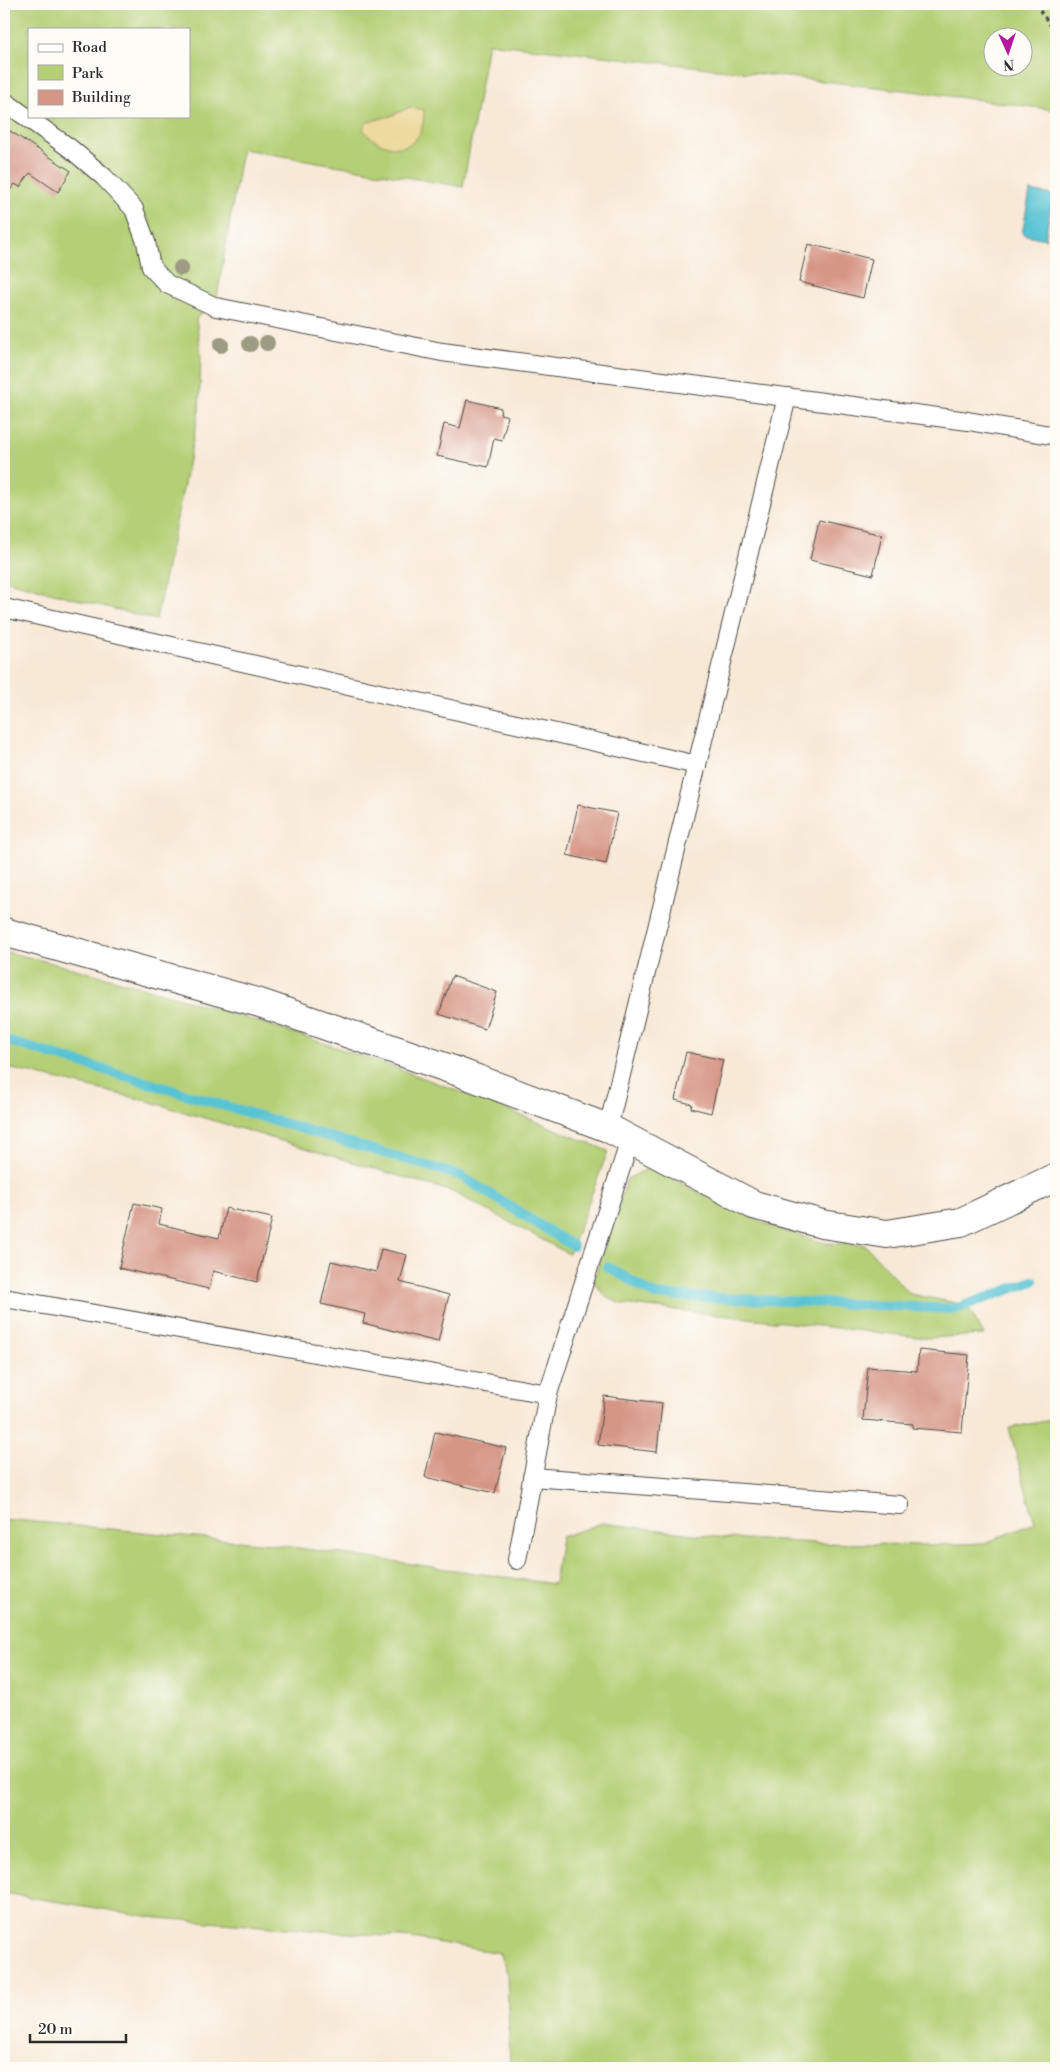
<svg xmlns="http://www.w3.org/2000/svg" width="1060" height="2072" font-family="'Libre Bodoni',serif">
  <style>
    .green { fill: #b4cf74; stroke: #707d50; fill-rule: evenodd }
    .sand { fill: #eeda9e; stroke: #8c8264 }
    .water { fill: #58c3d3; stroke: #42777f }
    .lines { fill: none; stroke-linecap: round; stroke-linejoin: round }
    .stream { stroke: #58c3d3; stroke-width: 10 }
    .building { fill: #d69686 }
    .lane-casing { stroke: #4a4845; stroke-width: 20 }
    .street-casing { stroke: #4a4845; stroke-width: 30 }
    .path { stroke: #4a4845; stroke-width: 3; stroke-dasharray: 4 4; stroke-linecap: butt }
    .lane { stroke: #fff; stroke-width: 18 }
    .street { stroke: #fff; stroke-width: 28 }
    .tree { fill: #9e9b84 }
  </style>
  <rect width="100%" height="100%" fill="#fdfcf7"/>
  <filter id="ink" filterUnits="userSpaceOnUse"><feTurbulence type="fractalNoise" baseFrequency=".02" numOctaves="2"/><feDisplacementMap in="SourceGraphic" scale="10" xChannelSelector="R" yChannelSelector="G"/><feConvolveMatrix kernelMatrix="1 2 1 2 8 2 1 2 1" color-interpolation-filters="sRGB"/></filter>
  <filter id="wash" filterUnits="userSpaceOnUse"><feTurbulence type="fractalNoise" baseFrequency=".0096" numOctaves="4" result="noise"/><feDisplacementMap in="SourceGraphic" scale="20" xChannelSelector="R" yChannelSelector="G"/><feGaussianBlur stdDeviation="1.12" result="paint"/><feColorMatrix in="noise" values="0 0 0 0 0 0 0 0 0 0 0 0 0 0 0 0 0 1.4 0 .05"/><feComposite in="paint" operator="in"/></filter>
  <g filter="url(#wash)">
    <rect width="100%" height="100%" fill="#f8e9d7"/>
    <g class="green">
      <path d="M 4,4 L 1056,4 L 1056,110 L 919,92 L 488,43 L 463,187 L 242,149 L 217,297 L 196,319 L 201,353 L 199,411 L 156,620 L 4,580 ZM 29,29 L 189,29 L 189,116 L 29,116 ZM 992,38 L 1022,38 L 1022,68 L 992,68 Z"/>
      <path d="M 4,951 C 210,1001 413,1068 608,1151 L 569,1254 L 453,1192 L 144,1100 L 4,1067 Z"/>
      <polygon points="649,1168 772,1227 825,1243 865,1245 910,1294 967,1305 984,1335 926,1338 622,1304 607,1298 593,1282 627,1179"/>
      <polygon points="1056,1419 1056,2068 510,2068 507,1972 499,1953 412,1938 158,1918 4,1893 4,1519 270,1544 554,1584 561,1537 602,1523 726,1538 817,1543 928,1545 984,1543 1035,1523 1009,1428"/>
    </g>
    <path class="sand" d="M 410,107 L 424,110 C 424,119 423,132 415,140 C 400,155 374,144 363,129 L 367,122 L 391,116 Z"/>
    <polygon class="water" points="1030,191 1053,195 1045,239 1022,234"/>
    <g class="lines">
      <g class="stream">
        <polyline points="4,1040 461,1176 573,1246"/>
        <polyline points="608,1267 655,1295 955,1309 1033,1281"/>
      </g>
    </g>
    <g id="blocks">
      <g class="building">
        <polygon points="4,127 71,171 58,192 30,173 20,187 15,184 10,190 4,186"/>
        <polygon points="808,244 872,259 863,298 799,282"/>
        <polygon points="467,400 501,408 500,414 508,416 502,440 494,438 488,467 437,456 444,424 460,428"/>
        <polygon points="819,520 882,535 873,575 810,560"/>
        <polygon points="578,805 617,813 606,864 567,855"/>
        <polygon points="452,976 497,992 485,1029 439,1014"/>
        <polygon points="686,1052 723,1060 711,1113 691,1108 692,1104 675,1100"/>
        <polygon points="134,1203 162,1209 159,1224 219,1238 226,1208 272,1218 257,1282 213,1271 209,1289 119,1268"/>
        <polygon points="381,1249 407,1255 400,1282 449,1295 438,1342 363,1323 365,1314 321,1304 331,1261 376,1272"/>
        <polygon points="919,1350 969,1355 962,1432 912,1428 913,1424 863,1420 868,1367 917,1371"/>
        <polygon points="604,1396 662,1403 657,1452 598,1445"/>
        <polygon points="435,1432 506,1448 495,1493 425,1477"/>
      </g>
    </g>
  </g>
  <g filter="url(#ink)">
    <use href="#blocks" fill-opacity="0" stroke="#4a4845" stroke-width="1"/>
    <g class="lines">
      <g class="lane-casing">
        <g id="lane">
          <polyline points="4,101 71,149 104,177 134,209 146,242 151,267 167,284 216,307 442,352 968,421 1056,436"/>
          <polyline points="4,608 697,765"/>
          <polyline points="608,1128 787,397"/>
          <polyline points="4,1298 548,1394 630,1140"/>
          <polyline points="532,1477 900,1505"/>
          <polyline points="517,1560 548,1394"/>
        </g>
      </g>
      <g class="street-casing">
        <polyline id="street" points="4,932 260,1003 456,1071 608,1128 754,1205 822,1224 887,1234 961,1222 1056,1177"/>
      </g>
      <polyline class="path" points="1035,4 1056,33"/>
      <use href="#lane" class="lane"/>
      <use href="#street" class="street"/>
    </g>
    <g class="tree">
      <circle cx="181" cy="268" r="8"/>
      <circle cx="267" cy="343" r="8"/>
      <circle cx="250" cy="344" r="8"/>
      <circle cx="221" cy="345" r="8"/>
    </g>
  </g>
  <rect width="1060" height="2072" fill="none" stroke="#fdfcf7" stroke-width="20"/>
  <rect x="28" y="28" width="162" height="90" fill="#fdfcf7" stroke="#a9a8a5"/>
  <rect x="38" y="44" width="25" height="8" fill="#ffffff" stroke="#a9a8a5"/>
  <text x="72" y="52" font-size="15" fill="#2b2b2b">Road</text>
  <rect x="38" y="65" width="25" height="15" fill="#b4cf74" stroke="#a9a8a5"/>
  <text x="72" y="78" font-size="15" fill="#2b2b2b">Park</text>
  <rect x="38" y="90" width="25" height="15" fill="#d69686" stroke="#a9a8a5"/>
  <text x="72" y="102" font-size="15" fill="#2b2b2b">Building</text>
  <g transform="translate(1008 52) rotate(177)"><circle r="24" fill="#fdfcf7" stroke="#a9a8a5"/>
  <path d="M0-4L9 19L0 12L-9 19Z" fill="#b5179e"/>
  <text y="-8" font-size="14" font-weight="bold" text-anchor="middle" fill="#2b2b2b">N</text>
  </g>
  <path d="M30 2034v8h96v-8" fill="none" stroke="#2b2b2b" stroke-width="2.5"/>
  <text x="38" y="2034" font-size="15" fill="#2b2b2b" stroke="#fdfcf7" stroke-width="4" paint-order="stroke">20 m</text>
</svg>
